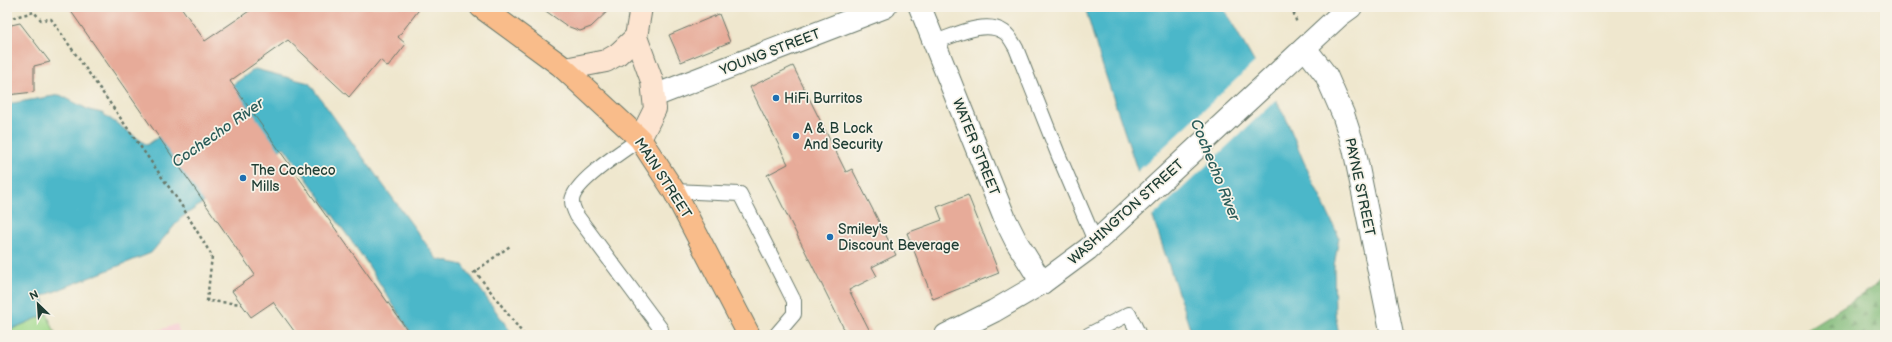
<svg xmlns="http://www.w3.org/2000/svg" width="1892" height="342" font-family="'Balsamiq Sans',sans-serif">
  <style>
    .built { fill: #f7cfd4 }
    .green { fill: #a0da8d; stroke: #608c60 }
    .forest { fill: url(#forest-firs); stroke: #507c56 }
    .water { fill: #4cb7c9; stroke: #367a7e }
    .pier { fill: #efe7ce }
    .building { fill: #e7ab99 }
    .lines { fill: none; stroke-linecap: round; stroke-linejoin: round }
    .service-casing { stroke: #68786a; stroke-width: 16 }
    .minor-casing { stroke: #68786a; stroke-width: 24 }
    .secondary-casing { stroke: #68786a; stroke-width: 24 }
    .primary-casing { stroke: #68786a; stroke-width: 24 }
    .path { stroke: #68786a; stroke-width: 2.5; stroke-dasharray: 3 3; stroke-linecap: butt }
    .service { stroke: #fff; stroke-width: 14 }
    .minor { stroke: #fff; stroke-width: 22 }
    .secondary { stroke: #fde4d0; stroke-width: 22 }
    .primary { stroke: #f9bc8a; stroke-width: 22 }
    .poi-dot { fill: #1f6fb2; stroke: #f7f3e8; stroke-width: 1.5 }
    .labels { text-anchor: middle; dominant-baseline: central; stroke-width: 3.5; stroke-linejoin: round; paint-order: stroke }
    .street-label { font-size: 14px; fill: #1f3d34; stroke: #f7f3e8 }
    .poi-label { font-size: 14px; fill: #1f3d34; stroke: #f7f3e8; text-anchor: start }
    .water-label { font-size: 15px; font-style: italic; fill: #2a5c59; stroke: #f7f3e8 }
  </style>
  <defs>
    <pattern id="forest-firs" width="22" height="20" patternUnits="userSpaceOnUse"><rect width="22" height="20" fill="#80ba78"/><path d="M5 1l3.5 6h-7zM16 11l3.5 6h-7z" fill="#689863"/></pattern>
  </defs>
  <rect width="100%" height="100%" fill="#f7f3e8"/>
  <filter id="ink" filterUnits="userSpaceOnUse"><feTurbulence type="fractalNoise" baseFrequency=".025" numOctaves="2"/><feDisplacementMap in="SourceGraphic" scale="8" xChannelSelector="R" yChannelSelector="G"/><feConvolveMatrix kernelMatrix="1 2 1 2 8 2 1 2 1" color-interpolation-filters="sRGB"/></filter>
  <filter id="wash" filterUnits="userSpaceOnUse"><feTurbulence type="fractalNoise" baseFrequency=".012" numOctaves="4" result="noise"/><feDisplacementMap in="SourceGraphic" scale="16" xChannelSelector="R" yChannelSelector="G"/><feGaussianBlur stdDeviation="0.9" result="paint"/><feColorMatrix in="noise" values="0 0 0 0 0 0 0 0 0 0 0 0 0 0 0 0 0 1.4 0 .05"/><feComposite in="paint" operator="in"/></filter>
  <g filter="url(#wash)">
    <rect width="100%" height="100%" fill="#efe7ce"/>
    <polygon class="built" points="177,324 180,335 143,335"/>
    <polygon class="green" points="47,314 56,335 7,335 7,331"/>
    <polygon class="forest" points="1885,275 1885,335 1797,335 1871,289"/>
    <g class="water">
      <polygon points="1085,7 1223,7 1286,118 1303,160 1339,237 1334,266 1335,313 1339,335 1192,335 1098,52"/>
      <polygon points="255,69 309,83 437,259 463,265 513,335 412,335 365,260 284,147 181,218 151,253 43,296 47,314 7,331 7,104 60,95 89,110 102,113 147,145"/>
    </g>
    <polygon class="pier" points="1256,61 1277,99 1151,218 1136,173"/>
    <g id="blocks">
      <g class="building">
        <polygon points="68,7 181,7 205,41 255,7 421,7 398,37 406,44 388,67 380,60 349,97 288,40 230,81 411,335 297,335 273,302 251,317 232,291 255,275"/>
        <polygon points="540,7 612,7 591,27 580,31 567,26"/>
        <polygon points="719,14 730,42 681,62 669,35"/>
        <polygon points="20,23 50,62 34,66 34,92 7,95 7,26"/>
        <polygon points="793,66 846,172 852,169 896,255 872,267 877,276 849,290 872,335 847,335 767,175 788,164 750,87"/>
        <polygon points="968,195 999,273 933,299 907,233 942,220 937,207"/>
      </g>
    </g>
  </g>
  <g filter="url(#ink)">
    <use href="#blocks" fill-opacity="0" stroke="#68786a" stroke-width="1"/>
    <g class="lines">
      <g class="service-casing">
        <g id="service">
          <path d="M 935,42 C 954,36 985,19 1004,32 C 1009,35 1013,43 1016,48 L 1058,154 L 1095,241"/>
          <path d="M 640,139 C 624,150 573,182 572,201 C 572,205 575,212 577,216 L 661,329"/>
          <polyline points="674,191 740,194 794,301 794,314 776,335"/>
          <polyline points="1088,335 1129,314 1139,335"/>
        </g>
      </g>
      <g class="minor-casing">
        <g id="minor">
          <polyline points="920,7 1005,219 1016,241 1042,283"/>
          <polyline points="1305,48 1326,75 1343,114 1354,148 1392,335"/>
          <polyline points="654,96 885,7"/>
          <polyline points="946,335 994,311 1042,283 1088,249 1340,15 1351,7"/>
        </g>
      </g>
      <g class="secondary-casing">
        <g id="secondary">
          <polyline points="565,69 606,61 618,54 636,37"/>
          <polyline points="640,139 655,109 652,81 636,37 641,7"/>
        </g>
      </g>
      <g class="primary-casing">
        <polyline id="primary" points="481,7 560,65 640,139 674,191 749,335"/>
      </g>
      <g class="path">
        <polyline points="1292,7 1297,24"/>
        <polyline points="7,19 34,12 41,20 51,19 180,203 212,256 207,301 242,304"/>
        <polyline points="475,271 524,335"/>
        <polyline points="473,273 510,246"/>
      </g>
      <use href="#service" class="service"/>
      <use href="#minor" class="minor"/>
      <use href="#secondary" class="secondary"/>
      <use href="#primary" class="primary"/>
    </g>
  </g>
  <g class="poi-dot">
    <circle cx="776" cy="98" r="4"/>
    <circle cx="796" cy="136" r="4"/>
    <circle cx="243" cy="178" r="4"/>
    <circle cx="830" cy="237" r="4"/>
  </g>
  <g class="labels">
    <g class="street-label">
      <text transform="translate(770 52) rotate(-21)">YOUNG STREET</text>
      <text transform="translate(976 147) rotate(68)">WATER STREET</text>
      <text transform="translate(663 178) rotate(57)">MAIN STREET</text>
      <text transform="translate(1360 187) rotate(78)">PAYNE STREET</text>
      <text transform="translate(1126 212) rotate(-42)">WASHINGTON STREET</text>
    </g>
    <g class="poi-label">
      <text x="784" y="98">HiFi Burritos</text>
      <text x="804" y="128">A &amp; B Lock<tspan x="804" dy="16">And Security</tspan></text>
      <text x="251" y="170">The Cocheco<tspan x="251" dy="16">Mills</tspan></text>
      <text x="838" y="229">Smiley's<tspan x="838" dy="16">Discount Beverage</tspan></text>
    </g>
    <g class="water-label">
      <text transform="translate(218 133) rotate(-35)">Cochecho River</text>
      <text transform="translate(1215 170) rotate(68)">Cochecho River</text>
    </g>
  </g>
  <rect width="1892" height="342" fill="none" stroke="#f7f3e8" stroke-width="24"/>
  <g transform="translate(38 304) rotate(335)" stroke="#f7f3e8" stroke-width="3" paint-order="stroke">
  <path d="M0-3L7 15L0 10L-7 15Z" fill="#1f3d34"/>
  <text y="-6" font-size="11" font-weight="bold" text-anchor="middle" fill="#1f3d34">N</text>
  </g>
</svg>
